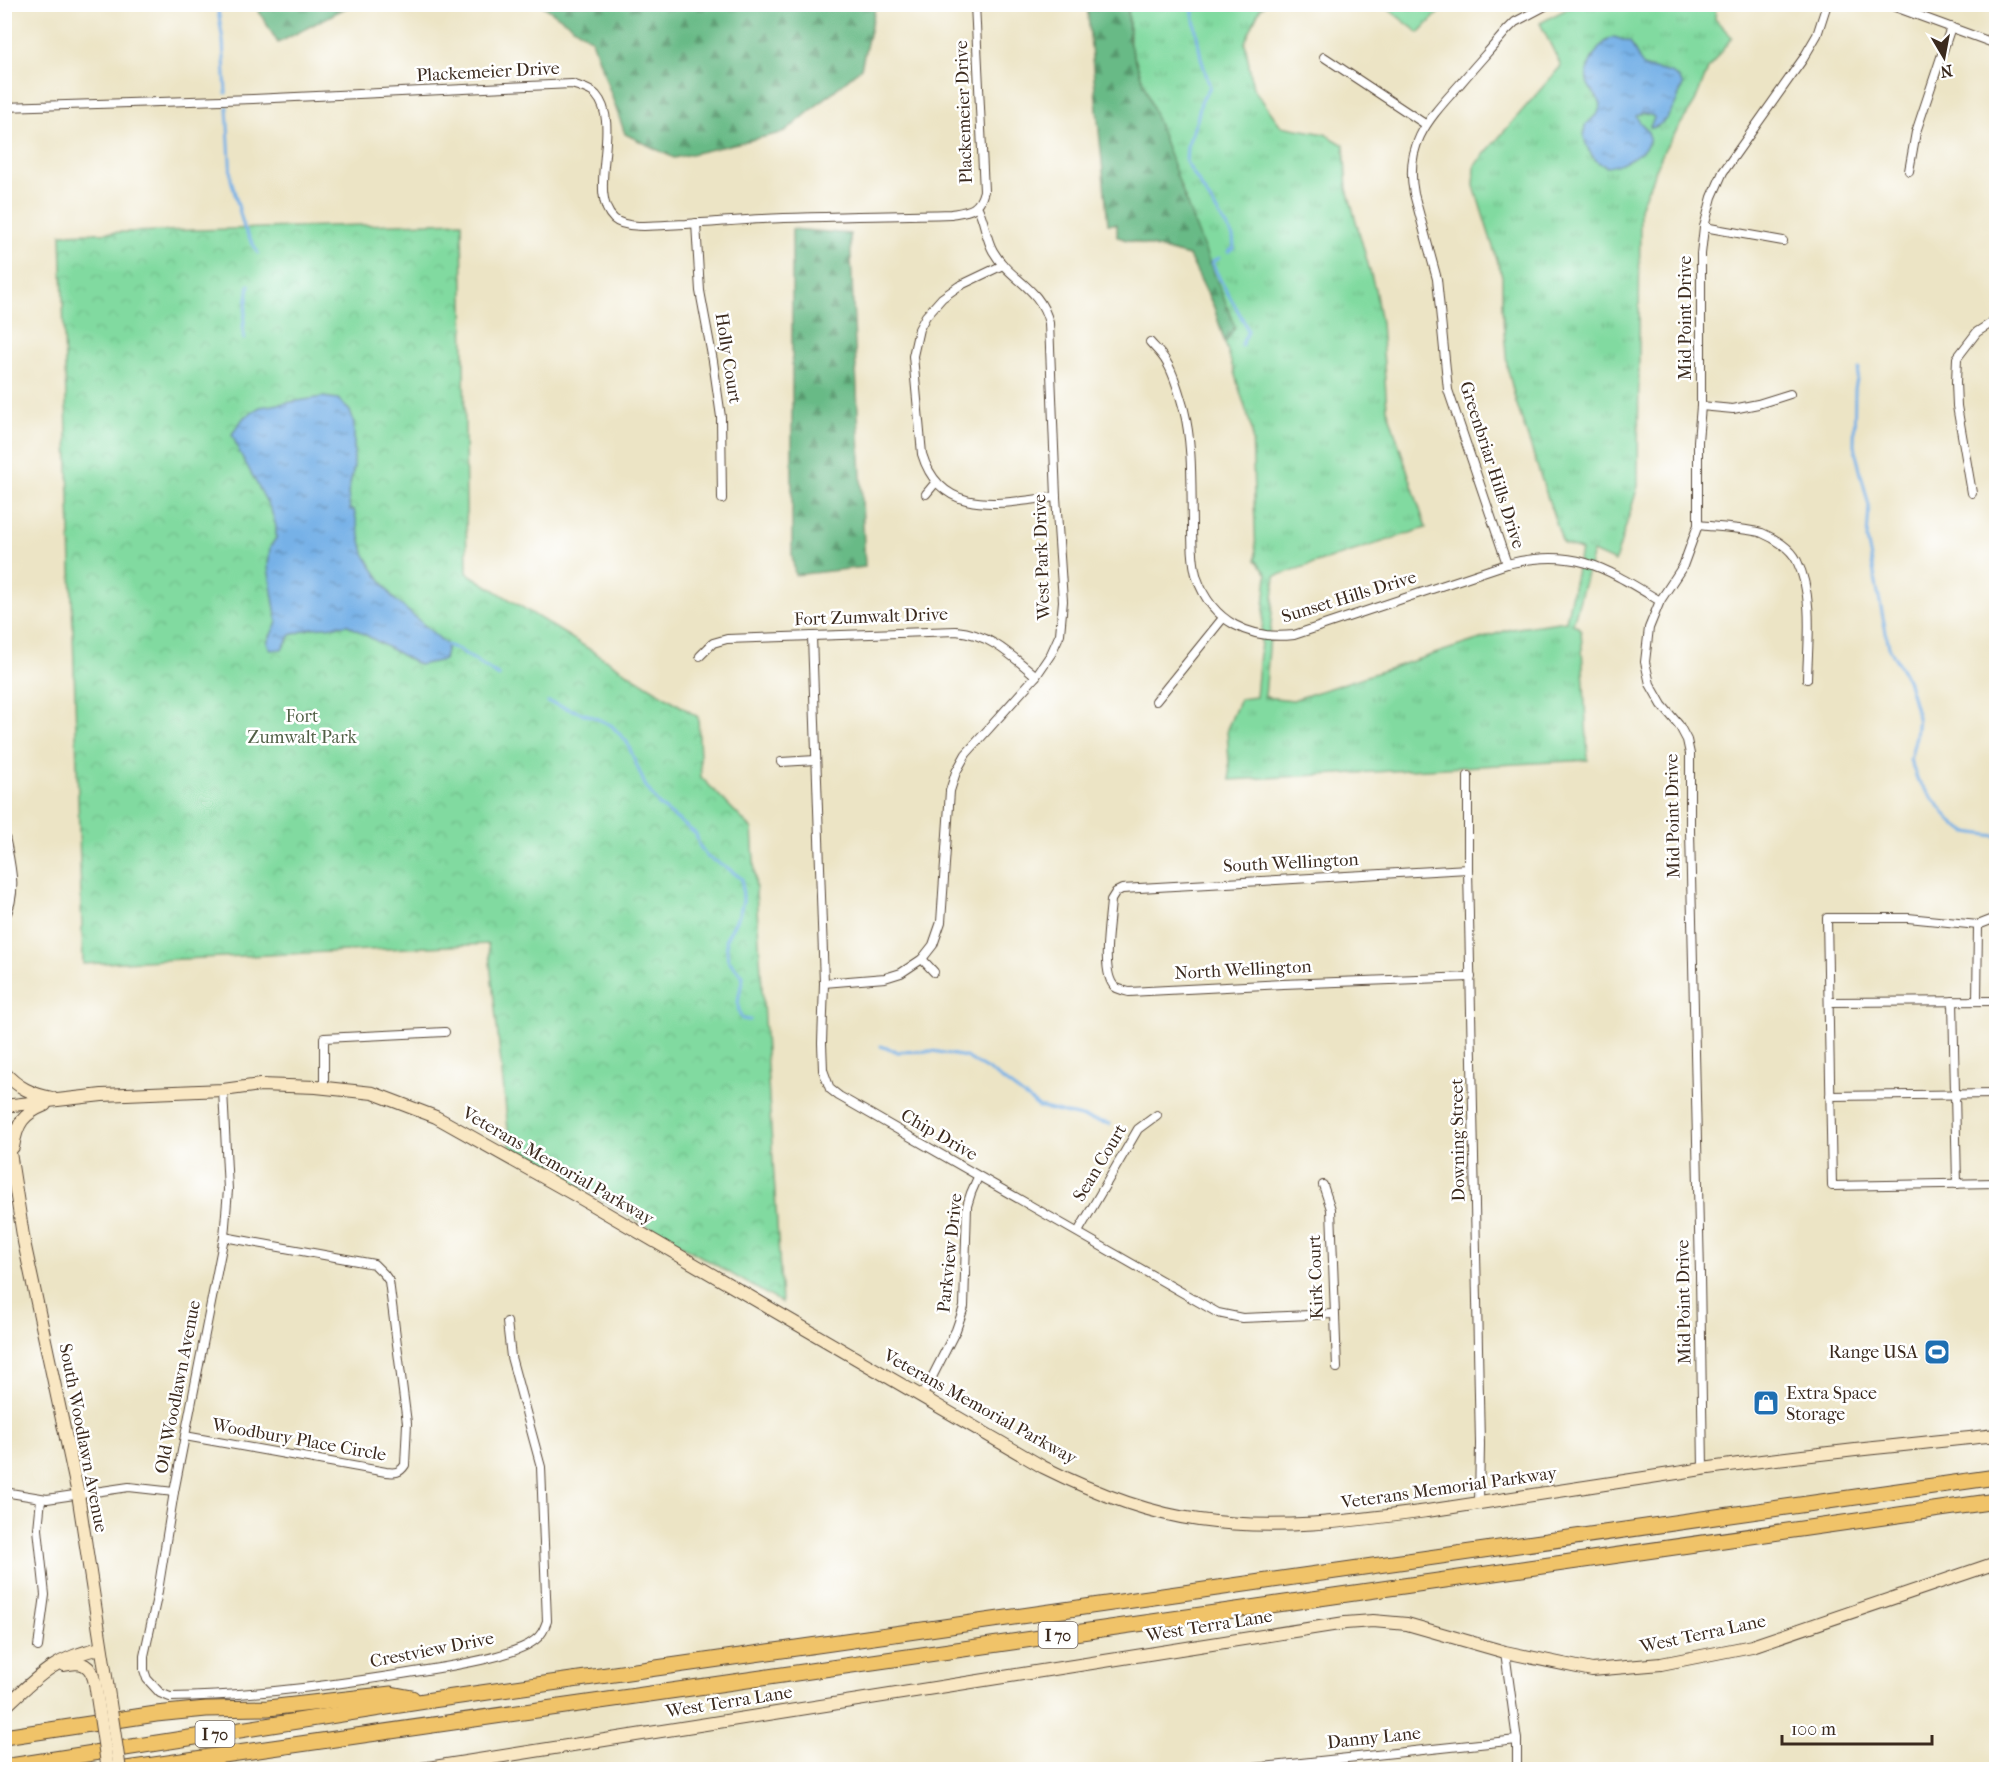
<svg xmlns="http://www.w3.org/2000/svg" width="2001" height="1774" font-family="'IM FELL French Canon',serif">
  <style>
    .grass { fill: url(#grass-tufts); stroke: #5e825f; stroke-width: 1.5 }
    .forest { fill: url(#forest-firs); stroke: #527252; stroke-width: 1.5 }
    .park { fill: url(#park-crowns); stroke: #5e825f; stroke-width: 1.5 }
    .water { fill: url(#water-ripples); stroke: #586e82; stroke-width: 1.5 }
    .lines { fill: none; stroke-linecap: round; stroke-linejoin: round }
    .stream { stroke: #76b1e7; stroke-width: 3 }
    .street-casing { stroke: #564637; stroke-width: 10 }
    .secondary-casing { stroke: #564637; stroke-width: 14 }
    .highway-casing { stroke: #564637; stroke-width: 17 }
    .street { stroke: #fff; stroke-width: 8 }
    .secondary { stroke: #f9e7c3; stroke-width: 12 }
    .highway { stroke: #f0c369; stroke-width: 15 }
    .secondary-bridge-casing { stroke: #564637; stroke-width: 14; stroke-linecap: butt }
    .secondary-bridge { stroke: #f9e7c3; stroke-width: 12 }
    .labels { text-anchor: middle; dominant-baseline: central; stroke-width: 5; stroke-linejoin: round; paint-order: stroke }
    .shield { fill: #fff; stroke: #766a62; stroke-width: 1.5 }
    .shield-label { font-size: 16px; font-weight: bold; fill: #3b2a1e }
    .street-label { font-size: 18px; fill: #3b2a1e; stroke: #fff }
    .park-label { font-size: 18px; fill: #505f45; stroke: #fff }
    .poi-label { font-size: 18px; fill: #3b2a1e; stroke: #fff; text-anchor: end }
  </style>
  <defs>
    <pattern id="grass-tufts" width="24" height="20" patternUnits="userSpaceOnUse" patternTransform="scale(1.5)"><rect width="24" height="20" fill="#81daa0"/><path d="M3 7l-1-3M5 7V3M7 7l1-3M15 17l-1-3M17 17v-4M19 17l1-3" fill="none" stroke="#70bb89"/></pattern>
    <pattern id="forest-firs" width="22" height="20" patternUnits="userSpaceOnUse" patternTransform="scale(1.5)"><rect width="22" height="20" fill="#68ba86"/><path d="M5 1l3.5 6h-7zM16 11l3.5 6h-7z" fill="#57976d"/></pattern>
    <pattern id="park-crowns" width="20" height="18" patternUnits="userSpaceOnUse" patternTransform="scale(1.5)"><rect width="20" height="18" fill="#81daa0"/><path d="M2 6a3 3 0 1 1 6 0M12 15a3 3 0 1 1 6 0" fill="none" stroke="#70bb89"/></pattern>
    <pattern id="water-ripples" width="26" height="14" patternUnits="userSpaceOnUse" patternTransform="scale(1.5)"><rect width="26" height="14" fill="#76b1e7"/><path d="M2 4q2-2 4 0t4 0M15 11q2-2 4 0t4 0" fill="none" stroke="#6290bb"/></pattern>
  </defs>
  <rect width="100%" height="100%" fill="#fff"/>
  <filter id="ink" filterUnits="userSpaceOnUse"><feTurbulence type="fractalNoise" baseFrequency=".0167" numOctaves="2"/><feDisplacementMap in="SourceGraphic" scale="12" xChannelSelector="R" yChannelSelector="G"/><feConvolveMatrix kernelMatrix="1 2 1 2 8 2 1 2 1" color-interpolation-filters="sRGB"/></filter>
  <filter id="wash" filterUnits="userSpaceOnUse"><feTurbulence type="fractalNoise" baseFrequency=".008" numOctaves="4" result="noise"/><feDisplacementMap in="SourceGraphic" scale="24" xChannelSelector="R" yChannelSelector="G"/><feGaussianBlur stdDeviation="1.35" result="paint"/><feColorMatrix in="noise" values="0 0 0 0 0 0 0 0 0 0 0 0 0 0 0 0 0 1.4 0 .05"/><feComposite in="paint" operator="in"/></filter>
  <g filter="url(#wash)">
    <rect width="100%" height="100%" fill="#ece4c5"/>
    <g class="grass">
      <polygon points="1128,5 1264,5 1260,9 1245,42 1253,88 1281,126 1325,134 1344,145 1347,189 1375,289 1381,323 1387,408 1426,528 1275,576 1265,697 1293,700 1511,629 1566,621 1581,550 1563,544 1516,402 1507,366 1502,308 1502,276 1474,186 1475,165 1561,66 1540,23 1574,5 1716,5 1715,19 1732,37 1708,69 1694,104 1665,148 1640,208 1638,486 1615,562 1593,552 1573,624 1581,629 1588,760 1230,780 1227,729 1240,699 1256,697 1267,574 1256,560 1252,430 1214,307 1189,256 1123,239 1130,36"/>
      <polygon points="1383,5 1446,5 1419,33"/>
    </g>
    <g class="forest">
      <polygon points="255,5 351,5 278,43"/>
      <polygon points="542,5 876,4 876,5 861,68 785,132 674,158 625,134 592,40"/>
      <polygon points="1087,5 1128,5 1129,42 1192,218 1235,327 1225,343 1214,307 1189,256 1117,237 1117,224 1108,224"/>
      <polygon points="792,229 850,234 865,567 795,575 792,555"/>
    </g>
    <polygon class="park" points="462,222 467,573 698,717 701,777 752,829 782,1303 510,1147 488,944 83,964 61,234"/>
    <g class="water">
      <path d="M 1614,37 L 1630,42 L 1643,66 C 1658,72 1675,68 1683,85 C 1677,101 1669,124 1652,128 L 1650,127 L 1654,118 L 1653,116 L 1642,113 L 1636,116 C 1639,124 1647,127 1649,135 C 1653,151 1619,166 1607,167 C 1592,162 1581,142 1585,126 L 1598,113 L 1601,105 C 1599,97 1591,92 1588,84 C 1582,69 1599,42 1614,37 Z"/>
      <polygon points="323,397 338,399 350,411 354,423 354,467 348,493 350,510 354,510 364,553 372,567 393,598 447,645 444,660 419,665 348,625 312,628 291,635 282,649 271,650 267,643 277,622 268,567 270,547 276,538 276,526 271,510 240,453 232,434 244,417 260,407"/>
    </g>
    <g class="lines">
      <g class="stream">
        <polyline points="217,4 223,41 226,93"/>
        <polyline points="1190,4 1192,8 1201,58 1210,87 1201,102 1197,120 1187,146 1186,162 1233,237 1234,248 1228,252"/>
        <polyline points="227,107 231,179 244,228 258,253"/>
        <path d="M 1219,258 L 1212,262 C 1221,287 1238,306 1248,331 L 1241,346"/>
        <polyline points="244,339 243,329 249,285"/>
        <polyline points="1859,369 1855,389 1854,446 1869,506 1867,539 1889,647 1907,679 1918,717 1916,736 1910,760 1918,781 1955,825 1967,832 1996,836"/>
        <polyline points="447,645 459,650 499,676"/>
        <path d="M 548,702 L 591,716 L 611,725 L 627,742 L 645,785 L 659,805 L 696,834 L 699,845 L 707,857 L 725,866 L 742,879 L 743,901 L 739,915 L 726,939 L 728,960 L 743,976 C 741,989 734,1006 742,1019 L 750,1020"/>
        <polyline points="881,1046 897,1052 933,1051 966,1057 996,1075 1039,1107 1110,1124"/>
      </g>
    </g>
  </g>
  <g filter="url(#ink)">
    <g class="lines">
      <g class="street-casing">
        <g id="street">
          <polyline points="1887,4 1996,44"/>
          <polyline points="1324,57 1425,124"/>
          <path d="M 4,107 L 253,99 L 572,84 C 580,87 590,89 596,95 C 623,125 586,193 614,219 C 627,231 668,224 686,224 C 711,223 737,220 763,219 C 826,216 888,216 951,214 C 969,211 979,211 984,191 L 975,4"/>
          <polyline points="1909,171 1916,132 1951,27"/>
          <polyline points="696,223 700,291 713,361 721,417 722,499"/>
          <polyline points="1704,227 1783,241"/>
          <path d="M 1003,265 L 959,286 L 942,298 L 926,316 L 919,329 L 913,356 L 922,454 C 942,520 1004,502 1056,497"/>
          <path d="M 1150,342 C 1156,349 1163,355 1167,363 C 1175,376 1180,396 1184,410 C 1193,446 1191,487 1192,524 C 1192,541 1192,562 1197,578 C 1212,622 1250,640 1294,635 L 1507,564 C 1574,547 1604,567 1660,601"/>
          <polyline points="1701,406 1733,409 1758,404 1790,394"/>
          <polyline points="1972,493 1957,406 1956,382 1957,358 1977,332 1996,320"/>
          <polyline points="926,494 936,482"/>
          <path d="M 1698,525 C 1715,527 1746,528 1762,533 C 1774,538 1791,548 1797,561 C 1814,596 1808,641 1807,679"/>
          <path d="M 1507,564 L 1448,390 L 1437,279 L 1414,194 C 1404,143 1429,119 1460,84 C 1475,66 1491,49 1506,31 L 1515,22 L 1549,4"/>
          <path d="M 812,636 L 824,983 L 822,1043 L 823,1070 L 830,1089 L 839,1096 C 965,1169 1092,1240 1218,1313 L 1242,1318 L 1334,1314"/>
          <path d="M 700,656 L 713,643 L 727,639 L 956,631 C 990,634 1011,655 1036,676"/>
          <polyline points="1156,701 1223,618"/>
          <polyline points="781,762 816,760"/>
          <polyline points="1468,776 1468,869 1480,1444 1479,1504"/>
          <path d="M 4,831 C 9,860 20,891 4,919"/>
          <path d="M 1468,869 L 1122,889 L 1116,892 L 1111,900 C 1110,920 1100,973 1115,987 C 1118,989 1125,991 1129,992 L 1283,984 L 1471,977"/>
          <polyline points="1996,918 1978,925 1908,918 1827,918 1832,1186 1996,1183"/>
          <polyline points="922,959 934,972"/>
          <path d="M 824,983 L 885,978 L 901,973 L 922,959 L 933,945 L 941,922 L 950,791 L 956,772 L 966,754 L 1036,676 L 1051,654 L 1060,634 L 1063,601 L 1056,497 L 1049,323 C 1040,286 1010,281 993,251 C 985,237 985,220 977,206"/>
          <polyline points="1953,1001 1957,1184"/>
          <polyline points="1977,1001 1978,925"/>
          <polyline points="1829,1002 1996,1001"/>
          <polyline points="324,1087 324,1038 445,1032"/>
          <path d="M 223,1090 L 228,1190 L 224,1237 L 174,1492 L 157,1597 L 144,1656 L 144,1670 L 147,1679 L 160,1693 L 170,1697 C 261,1696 349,1683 439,1668 C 462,1664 517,1655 535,1640 C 542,1635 544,1629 547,1621 L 541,1467 L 511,1357 L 507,1322"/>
          <polyline points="1830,1096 1996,1094"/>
          <polyline points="1323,1185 1331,1209 1337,1368"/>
          <polyline points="1078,1232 1138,1129 1157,1115"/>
          <polyline points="922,1397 956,1330 964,1307 967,1206 971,1193 978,1177"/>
          <path d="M 185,1436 L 386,1472 C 395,1473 400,1473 405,1465 L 407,1423 L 389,1281 L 384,1274 L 374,1264 L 224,1237"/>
          <polyline points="1703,1469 1700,1274 1690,831 1690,754 1687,740 1679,725 1662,705 1650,684 1645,662 1649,628 1660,601 1683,566 1698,525 1698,441 1701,406 1701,254 1704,227 1712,197 1723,172 1803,59 1817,35 1827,4"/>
          <polyline points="4,1492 47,1499 129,1487 174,1492"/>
          <polyline points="38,1647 45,1595 38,1529 41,1499"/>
          <polyline points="1505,1652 1517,1740 1517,1770"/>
          <polyline points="1234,1770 1517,1740"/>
        </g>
      </g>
      <g class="secondary-casing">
        <g id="secondary">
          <path d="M 4,1072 C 18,1088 32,1094 52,1098"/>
          <path d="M 4,1106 L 102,1095 L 223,1090 L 260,1085 L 316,1087 L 373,1093 L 436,1117 L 582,1199 L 1043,1467 C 1091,1491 1145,1513 1199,1520 C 1276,1531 1351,1521 1427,1511 C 1511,1499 1594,1486 1677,1473 C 1783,1456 1890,1447 1996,1435"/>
          <polyline points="4,1114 24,1242 78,1494 107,1683"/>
          <path d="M 13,1147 C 17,1123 23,1114 45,1105"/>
          <path d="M 64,1665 C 83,1660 91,1665 95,1683"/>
          <path d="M 4,1708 C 36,1678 55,1657 101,1648"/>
          <polyline points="415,1770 1345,1623 1373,1621 1407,1624 1505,1652 1592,1670 1661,1664 1752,1646 1996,1563"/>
        </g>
      </g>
      <g class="highway-casing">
        <g id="highway">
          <polyline points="4,1737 156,1714 206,1709 268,1708 391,1694 412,1698"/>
          <polyline points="4,1767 425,1701 1996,1477"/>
          <polyline points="119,1770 1996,1501"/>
        </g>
      </g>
      <use href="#street" class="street"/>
      <use href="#secondary" class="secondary"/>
      <use href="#highway" class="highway"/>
      <g class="secondary-bridge-casing">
        <g id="secondary-bridge">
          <polyline points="95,1683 108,1770"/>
          <polyline points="107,1683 120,1770"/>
        </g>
      </g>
      <use href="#secondary-bridge" class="secondary-bridge"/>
    </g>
  </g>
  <defs>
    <g id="stadium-square" transform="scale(1.35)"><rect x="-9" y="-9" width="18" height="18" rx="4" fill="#1f6fb2" stroke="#fff"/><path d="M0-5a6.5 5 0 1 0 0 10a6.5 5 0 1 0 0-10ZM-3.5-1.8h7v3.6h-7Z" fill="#fff"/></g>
    <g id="shop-square" transform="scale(1.35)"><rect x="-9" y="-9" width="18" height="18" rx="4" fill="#1f6fb2" stroke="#fff"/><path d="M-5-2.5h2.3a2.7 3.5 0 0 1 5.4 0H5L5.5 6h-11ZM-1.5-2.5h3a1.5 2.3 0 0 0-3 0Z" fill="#fff"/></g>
  </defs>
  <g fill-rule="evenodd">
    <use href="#stadium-square" x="1937" y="1352"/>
    <use href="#shop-square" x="1766" y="1403"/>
  </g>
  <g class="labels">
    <g class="shield">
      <rect x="1038.5" y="1622" width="39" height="26" rx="4.5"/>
      <rect x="195.5" y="1721" width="39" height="26" rx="4.5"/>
    </g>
    <g class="shield-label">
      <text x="1058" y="1635">I 70</text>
      <text x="215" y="1734">I 70</text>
    </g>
    <g class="street-label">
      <text transform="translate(488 72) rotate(-3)">Plackemeier Drive</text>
      <text transform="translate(964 112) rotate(-92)">Plackemeier Drive</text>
      <text transform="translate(1685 318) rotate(-90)">Mid Point Drive</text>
      <text transform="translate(728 358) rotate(81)">Holly Court</text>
      <text transform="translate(1492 465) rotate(72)">Greenbriar Hills Drive</text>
      <text transform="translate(1042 557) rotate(-92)">West Park Drive</text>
      <text transform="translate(1349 597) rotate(-17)">Sunset Hills Drive</text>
      <text transform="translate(871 617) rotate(-2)">Fort Zumwalt Drive</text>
      <text transform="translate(1673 816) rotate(-91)">Mid Point Drive</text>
      <text transform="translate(1291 863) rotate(-3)">South Wellington</text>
      <text transform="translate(1243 970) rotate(-3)">North Wellington</text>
      <text transform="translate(939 1135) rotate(30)">Chip Drive</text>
      <text transform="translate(1458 1140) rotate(-91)">Downing Street</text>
      <text transform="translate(1100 1163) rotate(-59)">Sean Court</text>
      <text transform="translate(558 1166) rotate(30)">Veterans Memorial Parkway</text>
      <text transform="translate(950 1253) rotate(-84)">Parkview Drive</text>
      <text transform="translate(1316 1277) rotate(-92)">Kirk Court</text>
      <text transform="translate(1684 1302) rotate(-91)">Mid Point Drive</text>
      <text transform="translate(178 1387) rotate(-79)">Old Woodlawn Avenue</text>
      <text transform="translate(980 1407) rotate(29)">Veterans Memorial Parkway</text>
      <text transform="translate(83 1438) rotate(79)">South Woodlawn Avenue</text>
      <text transform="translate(299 1440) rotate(10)">Woodbury Place Circle</text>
      <text transform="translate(1449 1488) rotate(-8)">Veterans Memorial Parkway</text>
      <text transform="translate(1209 1626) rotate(-9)">West Terra Lane</text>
      <text transform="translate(1703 1634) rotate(-12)">West Terra Lane</text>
      <text transform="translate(432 1650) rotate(-11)">Crestview Drive</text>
      <text transform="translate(729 1702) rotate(-9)">West Terra Lane</text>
      <text transform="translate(1374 1738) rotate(-6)">Danny Lane</text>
    </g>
    <g class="park-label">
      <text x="302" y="716">Fort<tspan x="302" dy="21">Zumwalt Park</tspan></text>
    </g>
    <g class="poi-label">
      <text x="1918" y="1352">Range USA</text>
      <text x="1786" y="1393" text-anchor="start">Extra Space<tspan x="1786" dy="21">Storage</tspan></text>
    </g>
  </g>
  <rect width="2001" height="1774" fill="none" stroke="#fff" stroke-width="24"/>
  <g transform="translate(1944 57) rotate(170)" stroke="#ffffff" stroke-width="4.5" paint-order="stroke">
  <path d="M0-4.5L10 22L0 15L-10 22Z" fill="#3b2a1e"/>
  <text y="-9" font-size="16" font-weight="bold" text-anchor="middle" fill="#3b2a1e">N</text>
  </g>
  <path d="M1782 1735v9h150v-9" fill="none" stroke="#3b2a1e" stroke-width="3"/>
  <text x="1791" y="1735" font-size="18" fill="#3b2a1e" stroke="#ffffff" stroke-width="4.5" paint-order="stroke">100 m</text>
</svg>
